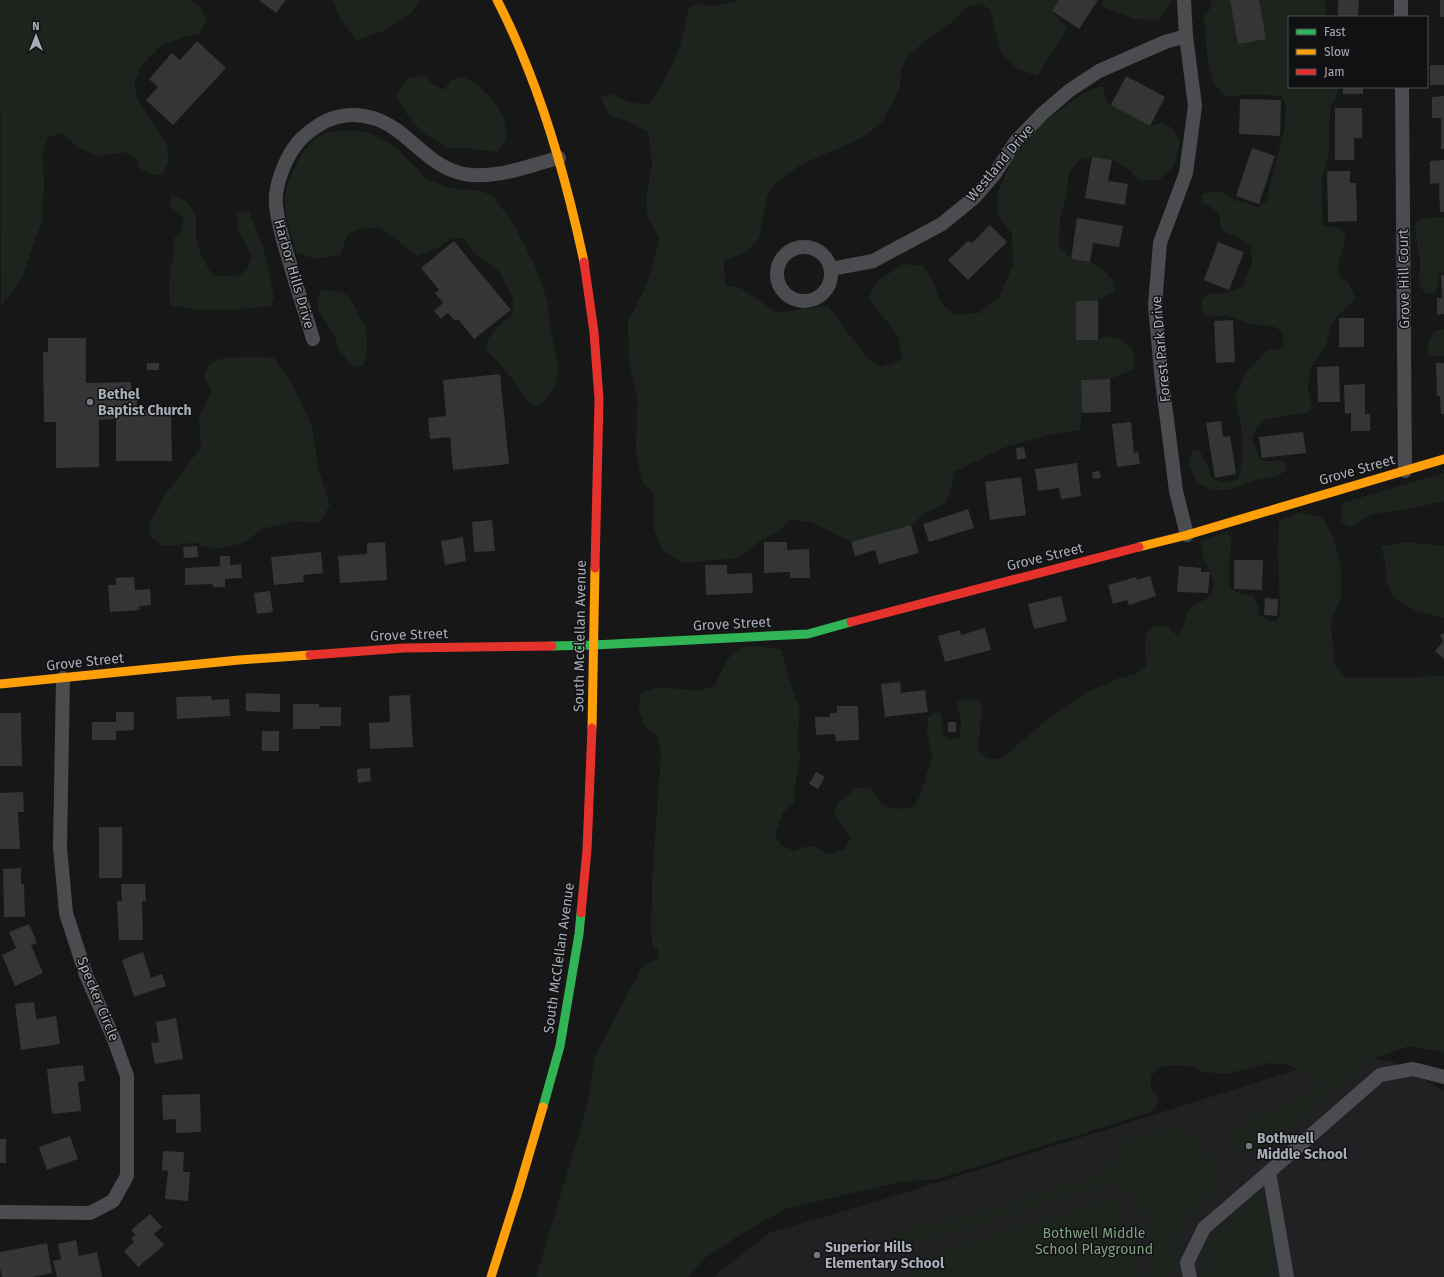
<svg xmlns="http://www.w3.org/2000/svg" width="1444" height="1277" font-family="'Fira Sans',sans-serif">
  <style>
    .built { fill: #212123 }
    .green { fill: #1d241e }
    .building { fill: #353536 }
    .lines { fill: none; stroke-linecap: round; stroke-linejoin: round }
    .street { stroke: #4b4c50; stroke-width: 14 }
    .fast { stroke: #30b455; stroke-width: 9 }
    .slow { stroke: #ff9f0a; stroke-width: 9 }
    .jam { stroke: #e5322d; stroke-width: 9 }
    .poi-dot { fill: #757880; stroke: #111113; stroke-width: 1.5 }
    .labels { text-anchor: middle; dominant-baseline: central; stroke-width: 3; stroke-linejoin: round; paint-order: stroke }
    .street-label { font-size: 14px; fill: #a8adb8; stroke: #111113 }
    .poi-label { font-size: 14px; font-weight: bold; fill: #a8adb8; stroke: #111113; text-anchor: start }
    .park-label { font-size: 14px; fill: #7fa381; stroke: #111113 }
  </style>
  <rect width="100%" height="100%" fill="#171717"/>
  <polygon class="built" points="1341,1056 1391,1061 1444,1091 1444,1277 713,1277 769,1233 878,1201"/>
  <g class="green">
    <polygon points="0,0 190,0 201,7 206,21 199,34 184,37 161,46 142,65 134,83 137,99 167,144 169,161 162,175 150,174 138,167 138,159 124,152 98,156 78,147 61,133 48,137 43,153 44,186 42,220 22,278 1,306"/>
    <polygon points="333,0 420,0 411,13 384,31 356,40 340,19"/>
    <path d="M 739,0 L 1059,0 L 1052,11 L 1067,27 L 1063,36 L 1037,76 L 1017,69 L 1001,53 L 990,9 L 980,4 L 965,8 L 956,19 L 932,36 L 908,55 L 901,71 L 900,88 L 882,122 L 862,138 L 802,164 L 776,182 L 767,196 L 759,238 L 745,253 L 724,260 L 725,285 L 742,289 L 777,313 L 801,309 L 828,306 L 867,358 L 880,367 L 902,360 L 899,338 L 869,298 L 875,283 L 903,264 L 923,266 L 935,285 L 940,302 L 955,315 L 979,313 L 999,297 L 1013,265 L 1012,234 L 998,215 L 998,192 L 1012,160 L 1032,131 L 1069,103 L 1090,90 L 1103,86 L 1106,100 L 1111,105 L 1150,126 L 1163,123 L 1172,128 L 1180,141 L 1174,166 L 1159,180 L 1139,180 L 1126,167 L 1112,160 L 1092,157 L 1080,160 L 1069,172 L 1067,193 L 1060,217 L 1059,246 L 1071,259 L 1090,262 L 1103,270 L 1112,279 L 1115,291 L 1098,301 L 1076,301 L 1076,340 L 1098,340 L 1105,336 L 1119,339 L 1133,349 L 1134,369 L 1110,379 L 1081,380 L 1082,413 L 1080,430 L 1052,434 L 1005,447 L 954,472 L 950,492 L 946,503 L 925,513 L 911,525 L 851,542 L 811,522 L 791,520 L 780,530 L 759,542 L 738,558 L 684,563 L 662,550 L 653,526 L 653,493 L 642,481 L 636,451 L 637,397 L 629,362 L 628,322 L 647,284 L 660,239 L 648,218 L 646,200 L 652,162 L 648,132 L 628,121 L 609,115 L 600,97 L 611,94 L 629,102 L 649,105 C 670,74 684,46 688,8 L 697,4 L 710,6 L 736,2 Z"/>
    <polygon points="1102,0 1170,0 1170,4 1158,20 1134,19 1103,7"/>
    <path d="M 1212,0 L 1325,0 L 1325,17 L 1289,17 L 1289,87 L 1339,87 L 1336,98 L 1330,107 L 1329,153 L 1322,177 L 1322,204 L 1323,225 L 1342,229 L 1346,237 L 1338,265 L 1340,277 L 1349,283 L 1355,298 L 1348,307 L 1340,313 L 1331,324 L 1327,342 L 1322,352 L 1313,363 L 1310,373 L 1308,389 L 1312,405 L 1311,409 L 1306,413 L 1282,416 L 1265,420 L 1256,428 L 1252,439 L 1258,454 L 1262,461 L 1285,461 L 1287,470 L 1277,476 L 1260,479 L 1228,490 L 1211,490 L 1197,482 L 1188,462 L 1192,451 L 1199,450 L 1207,465 L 1212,478 L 1222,482 L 1238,479 L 1243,457 L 1241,425 L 1235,397 L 1246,373 L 1267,350 L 1284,348 L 1283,334 L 1276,327 L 1251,324 L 1226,315 L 1213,317 L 1204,315 L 1201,302 L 1208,293 L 1226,293 L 1242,287 L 1252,264 L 1251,246 L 1239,238 L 1221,230 C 1220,213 1219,210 1202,203 L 1202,194 L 1220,191 L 1235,200 L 1258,207 L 1266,202 L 1285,126 L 1286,105 L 1282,96 L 1244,94 L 1235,97 L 1224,95 L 1214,84 L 1208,63 L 1204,18 L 1211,7 Z"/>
    <path d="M 425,76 L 433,84 L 444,90 L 451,80 L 462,76 C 483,85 510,113 506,138 C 505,143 501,148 498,152 L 465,148 L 448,148 L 422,132 L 406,113 L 396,95 L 409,78 Z"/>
    <path d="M 355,131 L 369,133 L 394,146 L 416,167 L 424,178 L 447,187 L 467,190 L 479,191 L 492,195 L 513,223 L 535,266 L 548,302 L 550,328 L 559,369 L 553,389 L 546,401 L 535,406 C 523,400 521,390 513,380 C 505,369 496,360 486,350 C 488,331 498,327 512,315 L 513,298 L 498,270 L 475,253 L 463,238 L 451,239 L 439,247 L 416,256 C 407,248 389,231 378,228 C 368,226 357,230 348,234 L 340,255 L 316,259 L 296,253 C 292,236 285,218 285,200 C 285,182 302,148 316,138 C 327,130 342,131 355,131 Z"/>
    <path d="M 172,194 L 187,202 L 196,215 L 196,238 L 202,257 L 212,275 L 236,277 L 247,270 L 252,257 L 239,232 L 236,214 L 249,211 L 263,247 L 274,296 L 271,306 C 235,310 206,313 170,305 L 169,294 L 170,271 L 173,259 L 173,246 L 175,237 L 181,231 L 184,218 L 169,205 Z"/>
    <polygon points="1444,217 1444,273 1439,274 1438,286 1436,293 1425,293 1419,284 1420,263 1415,226 1418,220 1426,218"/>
    <polygon points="321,290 340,292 349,296 366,329 367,342 366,357 363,366 355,367 348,361 338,348 334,334 318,310 318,299"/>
    <polygon points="1444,329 1444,356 1429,356 1427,346 1434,331"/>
    <path d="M 273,357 L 290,380 L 312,426 L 318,467 L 330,505 L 319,523 L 295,521 L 262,529 L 243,543 L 221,548 L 203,547 L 197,543 L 191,543 L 177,545 L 162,546 L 150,536 L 150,522 L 165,495 L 201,447 L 199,418 L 207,399 L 212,392 L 209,385 L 204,380 C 205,375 207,367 211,363 C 220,355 260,357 273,357 Z"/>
    <polygon points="1444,473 1444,501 1413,508 1372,514 1350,527 1341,521 1342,503"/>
    <path d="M 1299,512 L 1321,517 L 1334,538 L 1341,570 L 1341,596 L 1331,621 L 1334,663 L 1345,677 L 1379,678 L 1444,676 L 1444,1053 L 1441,1052 L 1409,1046 L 1364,1062 L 1351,1076 L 1315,1105 L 1267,1149 L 1240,1156 L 1230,1147 L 1232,1132 L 1248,1118 L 1302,1097 L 1316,1089 L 1320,1083 L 1317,1078 L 1288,1065 L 1269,1063 L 1226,1074 L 1204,1072 L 1189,1066 L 1173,1065 L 1159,1068 L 1151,1076 L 1151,1089 L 1157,1095 L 1159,1102 L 1152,1112 L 937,1179 L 899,1182 L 785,1209 L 743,1233 L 706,1257 L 688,1277 L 536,1277 L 586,1110 L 595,1056 L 641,969 L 648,963 L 658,958 L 658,950 L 653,946 L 651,931 L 652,880 L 661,756 L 658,738 L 645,727 L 639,711 L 640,694 L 654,688 L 670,688 L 697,691 L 715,686 C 719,677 723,666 729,658 C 740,641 764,646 781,650 L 793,691 L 800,708 L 797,740 L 800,758 L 795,786 L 794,802 L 782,814 L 775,835 L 781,845 L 794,851 C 809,844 816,845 828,855 L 844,850 L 851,838 L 834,814 L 838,803 L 856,788 L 871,787 L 883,806 L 897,809 L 913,807 L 920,796 L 932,757 L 927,731 L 928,718 L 933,713 L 941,713 L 943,734 L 950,740 L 960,738 L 961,721 L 956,702 L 966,700 L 979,701 L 982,709 L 978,749 L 987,759 L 1001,759 L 1047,720 L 1088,692 L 1117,679 L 1136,674 L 1146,666 L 1145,647 L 1147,633 L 1155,626 L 1167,626 L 1172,632 L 1178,635 L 1182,630 L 1186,617 L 1192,605 L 1205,600 L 1212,593 L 1213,579 L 1203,556 L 1201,541 L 1227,532 L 1232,539 L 1229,560 L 1229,587 L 1238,593 L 1253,596 L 1258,606 L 1258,615 L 1275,622 L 1280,614 L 1278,553 L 1279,521 Z"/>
    <polygon points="1406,542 1444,546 1444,618 1417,611 1393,598 1386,578 1385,562 1381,546"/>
    <polygon points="1180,1129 1200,1142 1218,1174 1217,1183 1210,1193 1195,1209 1175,1241 1174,1277 1152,1277 1149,1225 1134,1194 1117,1186 1096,1187 898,1250 894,1243 893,1235 904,1228 941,1222 1021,1202 1034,1194 1082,1180 1102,1173 1114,1158 1118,1142 1156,1130"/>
    <path d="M 1263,1192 L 1271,1238 L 1272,1277 L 1202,1277 C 1204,1265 1205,1252 1211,1241 C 1222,1220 1245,1207 1263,1192 Z"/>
    <polygon points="1117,1196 1145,1277 915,1277 911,1262"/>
  </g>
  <g class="building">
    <polygon points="259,0 286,0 276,13"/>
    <polygon points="1059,0 1098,0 1079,29 1052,11"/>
    <polygon points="1230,0 1259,0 1266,39 1238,44"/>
    <polygon points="1338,0 1359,0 1358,16 1338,16"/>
    <rect x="1440" y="0" width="4" height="17"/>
    <polygon points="197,41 226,68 173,125 146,100 158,87 149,79 172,53 180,60"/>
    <rect x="1430" y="65" width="14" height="20"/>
    <polygon points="1126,76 1165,97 1150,126 1111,105"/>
    <rect x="1343" y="87" width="20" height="7"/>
    <polygon points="1444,96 1444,149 1441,149 1441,118 1432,118 1432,97"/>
    <polygon points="1240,99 1281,100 1280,136 1239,134"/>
    <polygon points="1335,108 1362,108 1362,138 1354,138 1354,160 1335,160"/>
    <polygon points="1252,148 1275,156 1259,204 1236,196"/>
    <polygon points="1092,157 1112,160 1108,181 1128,184 1125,205 1085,198"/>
    <polygon points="1444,160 1444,212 1440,212 1439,183 1430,184 1430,161"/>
    <polygon points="1327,171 1350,171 1350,183 1356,183 1357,221 1328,222"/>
    <polygon points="1077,218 1123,226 1119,247 1093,243 1090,262 1071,259"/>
    <polygon points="990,225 1007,242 968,280 948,260 968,241 972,243"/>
    <polygon points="454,241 511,310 474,339 458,319 455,321 448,313 441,319 434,311 443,303 435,293 439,290 421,268"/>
    <polygon points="1218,242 1244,252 1229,290 1204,280"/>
    <polygon points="1441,275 1444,275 1444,314 1437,315 1437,298 1442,298"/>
    <rect x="1076" y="301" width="22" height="39"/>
    <rect x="1339" y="318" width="25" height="29"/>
    <polygon points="1233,320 1235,362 1216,363 1214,321"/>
    <polygon points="48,338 86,338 86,383 131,382 131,394 137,394 137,410 171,409 172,461 116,461 116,419 99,420 99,467 56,468 56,422 44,422 43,352 48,352"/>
    <rect x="147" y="363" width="12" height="7"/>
    <polygon points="1436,363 1444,363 1444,414 1441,414 1440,396 1437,396"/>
    <polygon points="1339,366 1340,402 1318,402 1317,367"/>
    <polygon points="500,374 509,464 453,470 450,437 430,439 428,418 446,416 443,380"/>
    <polygon points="1110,379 1111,412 1082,413 1081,380"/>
    <polygon points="1365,384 1365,414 1370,414 1370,431 1351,431 1351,413 1345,414 1344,385"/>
    <polygon points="1221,421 1223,437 1230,436 1236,474 1215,478 1206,423"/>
    <polygon points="1131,422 1134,453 1138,452 1140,464 1117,467 1112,424"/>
    <polygon points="1303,432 1306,453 1262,458 1259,437"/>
    <polygon points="1024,447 1026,458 1017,460 1016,448"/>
    <polygon points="1077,463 1081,496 1061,499 1059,488 1038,491 1035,469"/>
    <polygon points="1099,471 1101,478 1093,479 1092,472"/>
    <polygon points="1021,477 1026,515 990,520 985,482"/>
    <polygon points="968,509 974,528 929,542 923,524"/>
    <polygon points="492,520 495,551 474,552 472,522"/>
    <polygon points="911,525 919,553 879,564 875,550 855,556 851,542"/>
    <polygon points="463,537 466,561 445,565 441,541"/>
    <polygon points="385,542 387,580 340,583 338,556 367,554 367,543"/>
    <polygon points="764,542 787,542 787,550 809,549 810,578 790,578 790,572 764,573"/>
    <polygon points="197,546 198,557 184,558 183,547"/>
    <polygon points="321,552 323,573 303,575 304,582 274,585 271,557"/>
    <polygon points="220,556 230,556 230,565 241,564 242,578 225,579 225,587 213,587 213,584 185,585 185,568 220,566"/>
    <polygon points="1234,560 1263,560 1262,590 1234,589"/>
    <polygon points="705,565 727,565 727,574 752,573 753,593 706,595"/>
    <polygon points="1179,566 1201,568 1201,572 1210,572 1208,593 1177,592"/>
    <polygon points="1150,576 1156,596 1129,605 1127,600 1113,604 1108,585 1136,577 1137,580"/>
    <polygon points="134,577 135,590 150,589 151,605 139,606 140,610 110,612 108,585 116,585 116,578"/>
    <polygon points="270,591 273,612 257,614 254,593"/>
    <polygon points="1061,596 1067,621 1034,629 1028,604"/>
    <polygon points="1265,598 1278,599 1277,616 1264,615"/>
    <polygon points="985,628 991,650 945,662 938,636 960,630 961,635"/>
    <polygon points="1444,633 1444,659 1435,651 1443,642 1440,635"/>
    <polygon points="900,682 901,693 925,690 928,712 885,717 881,684"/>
    <polygon points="246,693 280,694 280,712 246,711"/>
    <polygon points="410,695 413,747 370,749 369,723 390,722 389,696"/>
    <polygon points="211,696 212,700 229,699 230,716 177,719 176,697"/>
    <polygon points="293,704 319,704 319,707 341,707 341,726 320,726 320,729 293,729"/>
    <polygon points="837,706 858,706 859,740 836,741 835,734 816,735 815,717 830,717 830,713 837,713"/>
    <polygon points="116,712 134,712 134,730 116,731 116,740 92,740 92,722 116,722"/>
    <polygon points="0,713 21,713 22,766 0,766"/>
    <rect x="948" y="722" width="8" height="10"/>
    <rect x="262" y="731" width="17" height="20"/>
    <polygon points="370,768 371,781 358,783 357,769"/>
    <polygon points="816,772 825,777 818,789 809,784"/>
    <polygon points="23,792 24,812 18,812 20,849 0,849 0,793"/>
    <rect x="99" y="827" width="23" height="51"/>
    <polygon points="21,868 21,884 24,884 25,917 4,917 3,869"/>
    <polygon points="121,884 145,884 146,901 142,901 143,940 119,940 117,901 122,901"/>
    <polygon points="29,924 37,943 31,945 43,973 15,986 2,955 16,948 9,932"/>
    <polygon points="143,952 151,978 162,974 166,986 134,997 122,960"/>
    <polygon points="34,1002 36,1019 56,1016 60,1044 21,1050 15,1004"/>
    <polygon points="176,1018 183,1059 155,1064 151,1043 159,1042 156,1022"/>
    <polygon points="83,1065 85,1081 78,1082 81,1111 52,1114 47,1069"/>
    <polygon points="200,1094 201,1132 176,1133 176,1119 163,1120 162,1095"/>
    <polygon points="70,1136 78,1159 47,1170 39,1147"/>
    <rect x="0" y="1139" width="6" height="24"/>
    <polygon points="163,1151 184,1152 183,1172 190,1172 188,1201 165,1199 168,1171 162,1170"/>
    <polygon points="150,1214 162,1227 154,1234 164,1245 138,1267 124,1251 134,1242 131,1238 135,1235 131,1230"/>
    <polygon points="76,1240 79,1256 97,1252 102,1277 57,1277 53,1261 61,1259 58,1244"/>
    <polygon points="47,1243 52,1273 32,1277 2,1277 0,1268 0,1252"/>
  </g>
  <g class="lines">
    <g class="street">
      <polyline points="1184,0 1186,36 1195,106 1186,173 1160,243 1155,305 1161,372 1176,491 1187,535"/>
      <polyline points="1401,0 1401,17"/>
      <polyline points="1402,87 1405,471"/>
      <circle cx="804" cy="274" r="27"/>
      <polyline points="831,269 873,261 942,224 975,197 994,175 1016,141 1042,114 1070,90 1099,71 1165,42 1186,36"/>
      <path d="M 313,339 C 306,315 298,291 291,267 C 285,247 278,226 276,205 C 274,185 287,153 301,139 C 305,135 309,132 313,129 C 331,115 354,111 376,119 C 410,131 426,166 464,174 C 496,180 529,165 559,158"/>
      <polyline points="1269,1172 1380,1075 1413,1069 1444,1077"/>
      <polyline points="0,1212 90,1213 113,1201 127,1176 127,1076 113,1037 86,975 66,913 60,847 63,678"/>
      <polyline points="1190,1277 1187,1263 1204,1228 1269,1172 1287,1277"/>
    </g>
    <g class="fast">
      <polyline points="552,646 594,645 808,634 851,622"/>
      <polyline points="543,1107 560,1046 579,934 581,913"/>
    </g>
    <g class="slow">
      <path d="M 497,0 C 509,23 519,46 528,69 C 553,132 570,196 584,262"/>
      <polyline points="1139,547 1187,535 1444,459"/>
      <polyline points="0,684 239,660 310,655"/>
      <polyline points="592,728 595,568"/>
      <polyline points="491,1277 518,1192 543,1107"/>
    </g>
    <g class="jam">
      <polyline points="584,262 594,332 599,399 595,568"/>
      <polyline points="851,622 1139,547"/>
      <polyline points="310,655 404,648 552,646"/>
      <polyline points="581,913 587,850 592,728"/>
    </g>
  </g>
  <g class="poi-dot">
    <circle cx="90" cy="402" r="4"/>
    <circle cx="1249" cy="1146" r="4"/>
    <circle cx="817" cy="1255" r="4"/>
  </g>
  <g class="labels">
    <g class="street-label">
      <text transform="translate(1000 163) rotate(-50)">Westland Drive</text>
      <text transform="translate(294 274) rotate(74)">Harbor Hills Drive</text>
      <text transform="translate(1404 279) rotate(-91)">Grove Hill Court</text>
      <text transform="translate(1161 349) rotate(-95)">Forest Park Drive</text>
      <text transform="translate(1357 470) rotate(-16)">Grove Street</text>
      <text transform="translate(1045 557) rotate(-14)">Grove Street</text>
      <text transform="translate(732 624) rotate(-3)">Grove Street</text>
      <text transform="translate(409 635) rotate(-2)">Grove Street</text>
      <text transform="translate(580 636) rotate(-89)">South McClellan Avenue</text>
      <text transform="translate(85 662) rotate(-6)">Grove Street</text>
      <text transform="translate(559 958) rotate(-82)">South McClellan Avenue</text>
      <text transform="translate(98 999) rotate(68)">Specker Circle</text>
    </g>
    <g class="poi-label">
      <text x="98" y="394">Bethel<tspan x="98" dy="16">Baptist Church</tspan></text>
      <text x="1257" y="1138">Bothwell<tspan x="1257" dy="16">Middle School</tspan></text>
      <text x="825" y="1247">Superior Hills<tspan x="825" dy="16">Elementary School</tspan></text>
    </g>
    <g class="park-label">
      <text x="1094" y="1233">Bothwell Middle<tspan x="1094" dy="16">School Playground</tspan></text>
    </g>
  </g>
  <rect x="1288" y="16" width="140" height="72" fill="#111113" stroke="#4d4f55"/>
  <rect x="1296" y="29" width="20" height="6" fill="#30b455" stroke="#4d4f55"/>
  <text x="1324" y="36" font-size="12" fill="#a8adb8">Fast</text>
  <rect x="1296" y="49" width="20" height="6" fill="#ff9f0a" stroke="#4d4f55"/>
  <text x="1324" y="56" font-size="12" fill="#a8adb8">Slow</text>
  <rect x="1296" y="69" width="20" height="6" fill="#e5322d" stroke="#4d4f55"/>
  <text x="1324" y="76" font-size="12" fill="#a8adb8">Jam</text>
  <g transform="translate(36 36)" stroke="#111113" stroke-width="3" paint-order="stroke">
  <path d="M0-3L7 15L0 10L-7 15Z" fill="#a8adb8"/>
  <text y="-6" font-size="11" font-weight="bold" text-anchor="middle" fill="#a8adb8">N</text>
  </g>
</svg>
